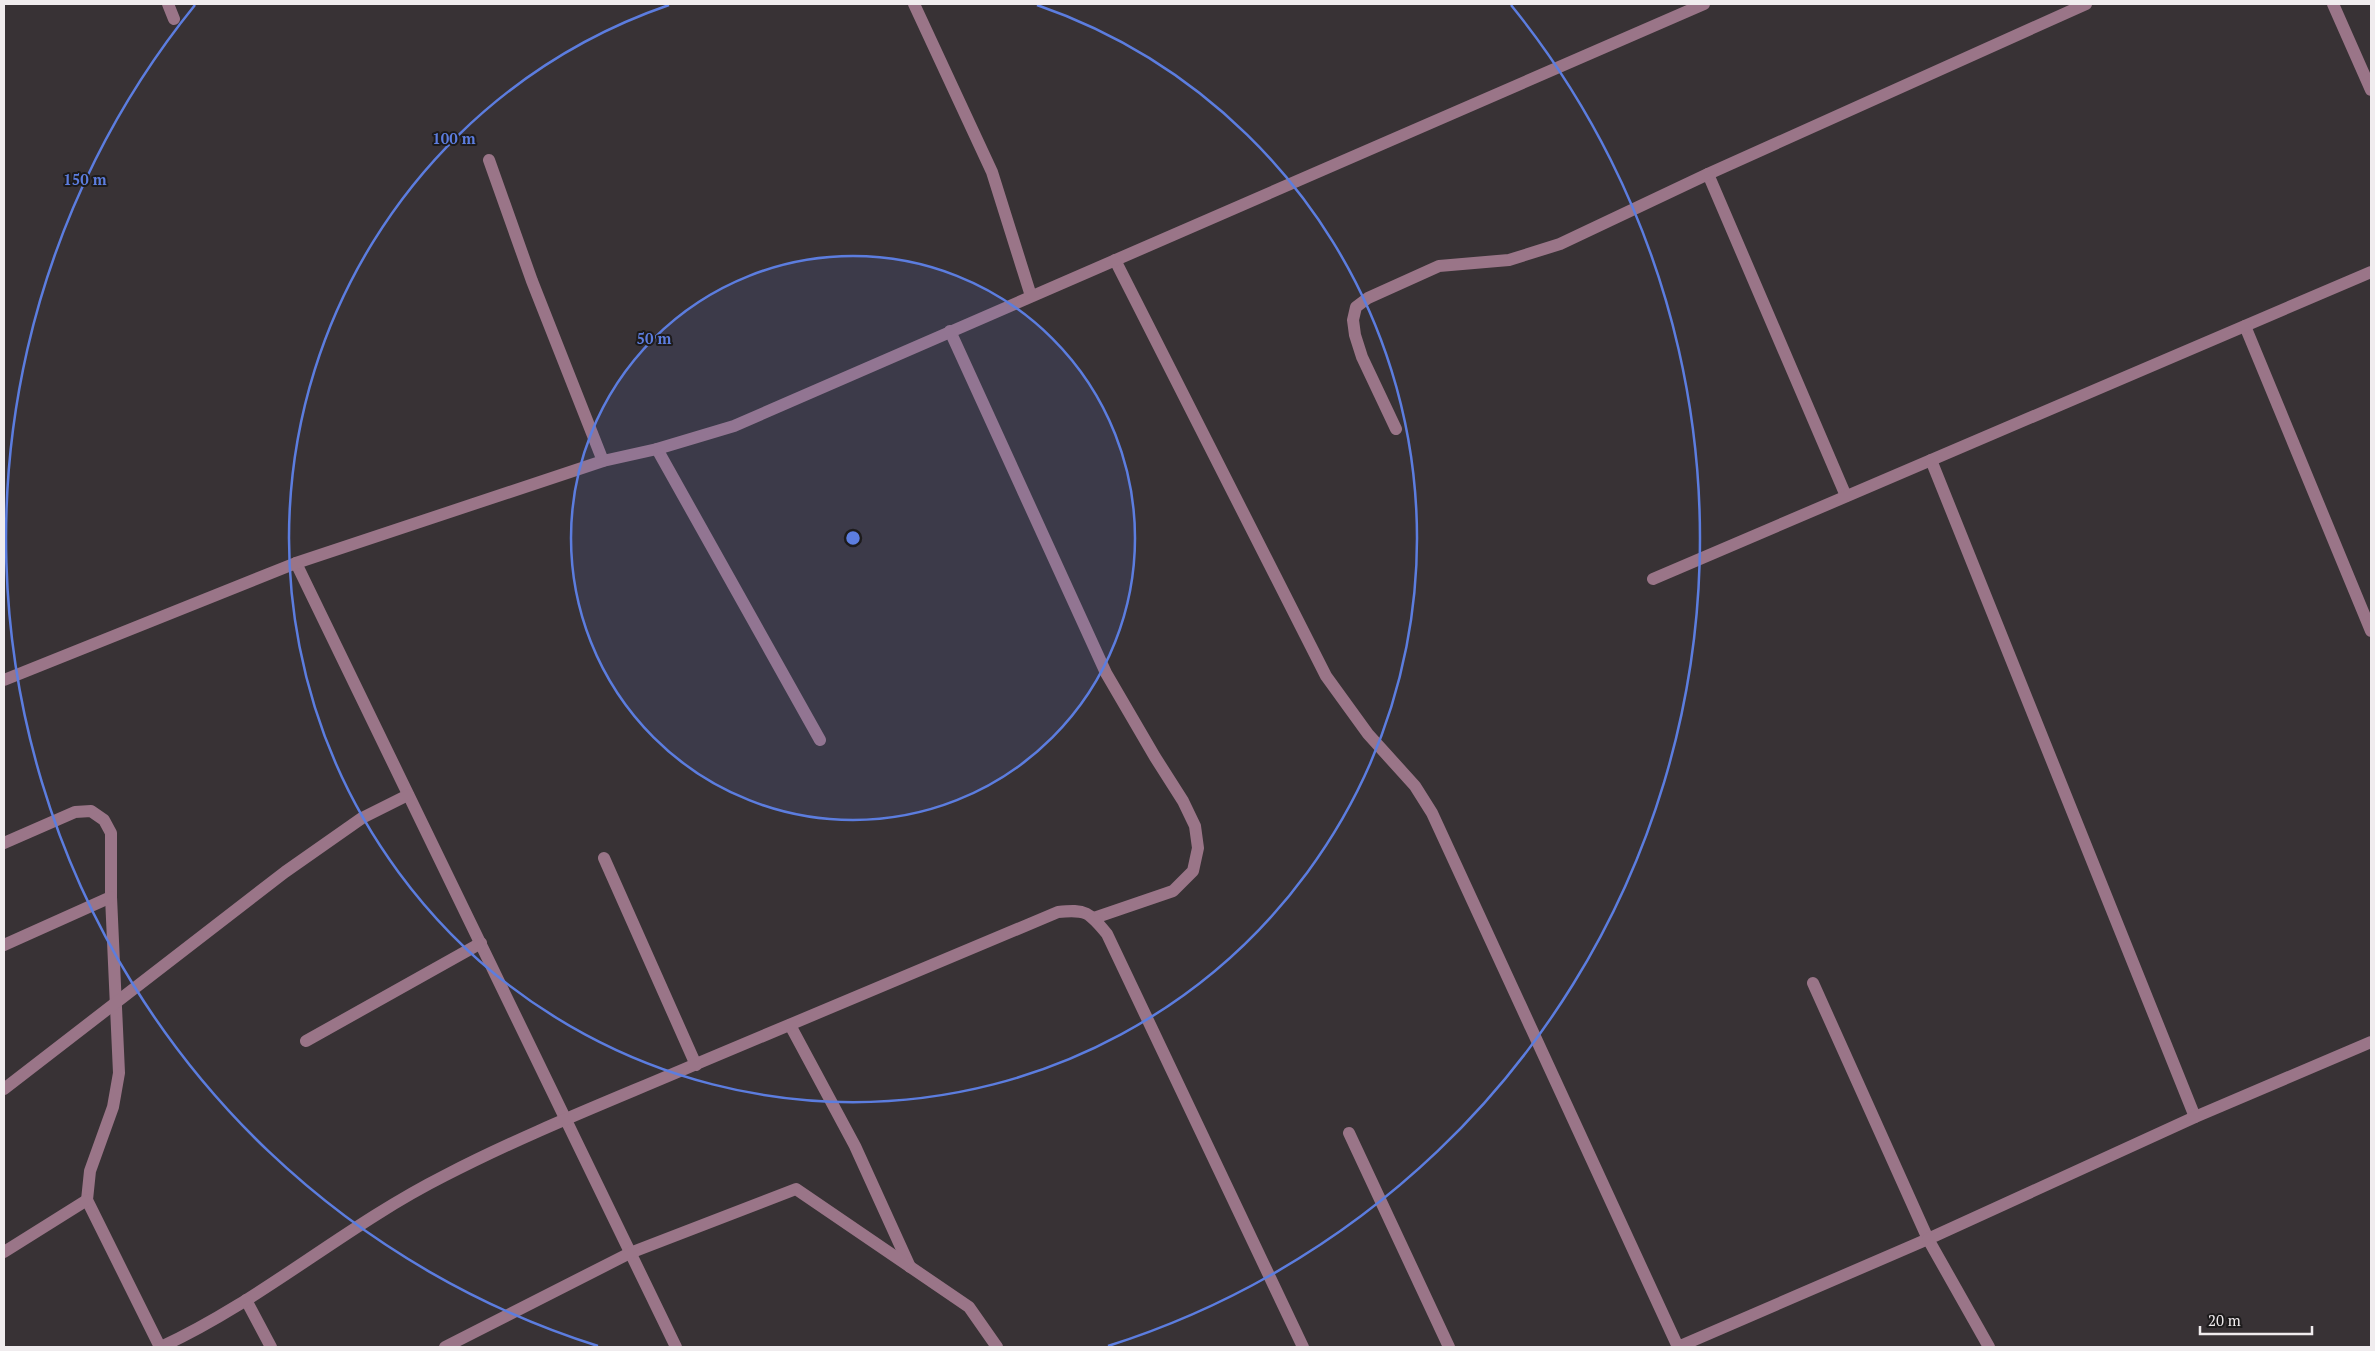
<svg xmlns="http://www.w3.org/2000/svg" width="2375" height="1351" font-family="'PT Serif',serif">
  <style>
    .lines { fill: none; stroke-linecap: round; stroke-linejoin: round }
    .minor { stroke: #9a7588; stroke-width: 12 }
    .ring { fill: none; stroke: #5c7ddf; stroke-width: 2.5 }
    .centre { fill: #5c7ddf; stroke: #1d1b1c; stroke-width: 2.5 }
    .ring-label { font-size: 15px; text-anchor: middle; font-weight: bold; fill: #5c7ddf; stroke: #1d1b1c; stroke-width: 4; stroke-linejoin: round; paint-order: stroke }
  </style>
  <rect width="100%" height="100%" fill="#383235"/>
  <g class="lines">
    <g class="minor">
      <polyline points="168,4 174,19"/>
      <polyline points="914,4 992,172 1031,296"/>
      <polyline points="2333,4 2371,90"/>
      <polyline points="489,160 532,281 603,461"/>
      <polyline points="1708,174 1846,496"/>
      <polyline points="1115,260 1326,676 1368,734 1415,786 1432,813 1678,1347 1928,1239 1813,983"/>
      <polyline points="2245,326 2371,631"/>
      <polyline points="950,331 1106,673 1155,757 1183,801 1195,826 1198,848 1193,871 1173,891 1094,918"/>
      <polyline points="1396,429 1362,357 1355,335 1353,320 1356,307 1368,298 1439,266 1509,260 1560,244 1708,174 2086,4"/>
      <polyline points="657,449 820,740"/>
      <polyline points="1931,460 2195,1117"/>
      <polyline points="296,563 676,1347"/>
      <polyline points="1653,579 2371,272"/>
      <polyline points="4,680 296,563 603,461 657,449 734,426 1704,4"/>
      <polyline points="4,843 75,812 91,811 104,820 111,833 111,897 119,1073 113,1107 90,1171 87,1200 160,1347"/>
      <polyline points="604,858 696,1065"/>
      <polyline points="4,945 111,897"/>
      <polyline points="790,1025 855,1146 910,1267"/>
      <polyline points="306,1041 481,943"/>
      <polyline points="4,1089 285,872 362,818 408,795"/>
      <polyline points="1349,1133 1449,1347"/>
      <polyline points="4,1252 87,1200"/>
      <polyline points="246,1300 271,1347"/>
      <path d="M 161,1347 C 261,1301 345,1226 444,1176 C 527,1133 615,1099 701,1062 C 820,1012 939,962 1058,912 C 1086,909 1089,912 1107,934 L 1303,1347"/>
      <polyline points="445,1347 630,1253 796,1189 969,1307 997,1347"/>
      <polyline points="1989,1347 1928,1239 2195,1117 2371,1042"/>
    </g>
  </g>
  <circle cx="853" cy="538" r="282" fill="#5c7ddf" fill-opacity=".12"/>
  <g class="ring">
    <circle cx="853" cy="538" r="282"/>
    <path d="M1037 5A564 564 0 1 1 669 5"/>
    <path d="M598 1346A847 847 0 0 1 195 5M1511 5A847 847 0 0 1 1108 1346"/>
  </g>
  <circle cx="853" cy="538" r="8" class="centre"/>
  <g class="ring-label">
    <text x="454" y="144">100 m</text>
    <text x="85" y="185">150 m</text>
    <text x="654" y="344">50 m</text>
  </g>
  <rect width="2375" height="1351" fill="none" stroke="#f0ecee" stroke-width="10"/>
  <path d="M2200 1326v8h112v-8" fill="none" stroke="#f0ecee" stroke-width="2.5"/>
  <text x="2208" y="1326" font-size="15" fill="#f0ecee" stroke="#1d1b1c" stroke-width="4" paint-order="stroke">20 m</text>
</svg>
